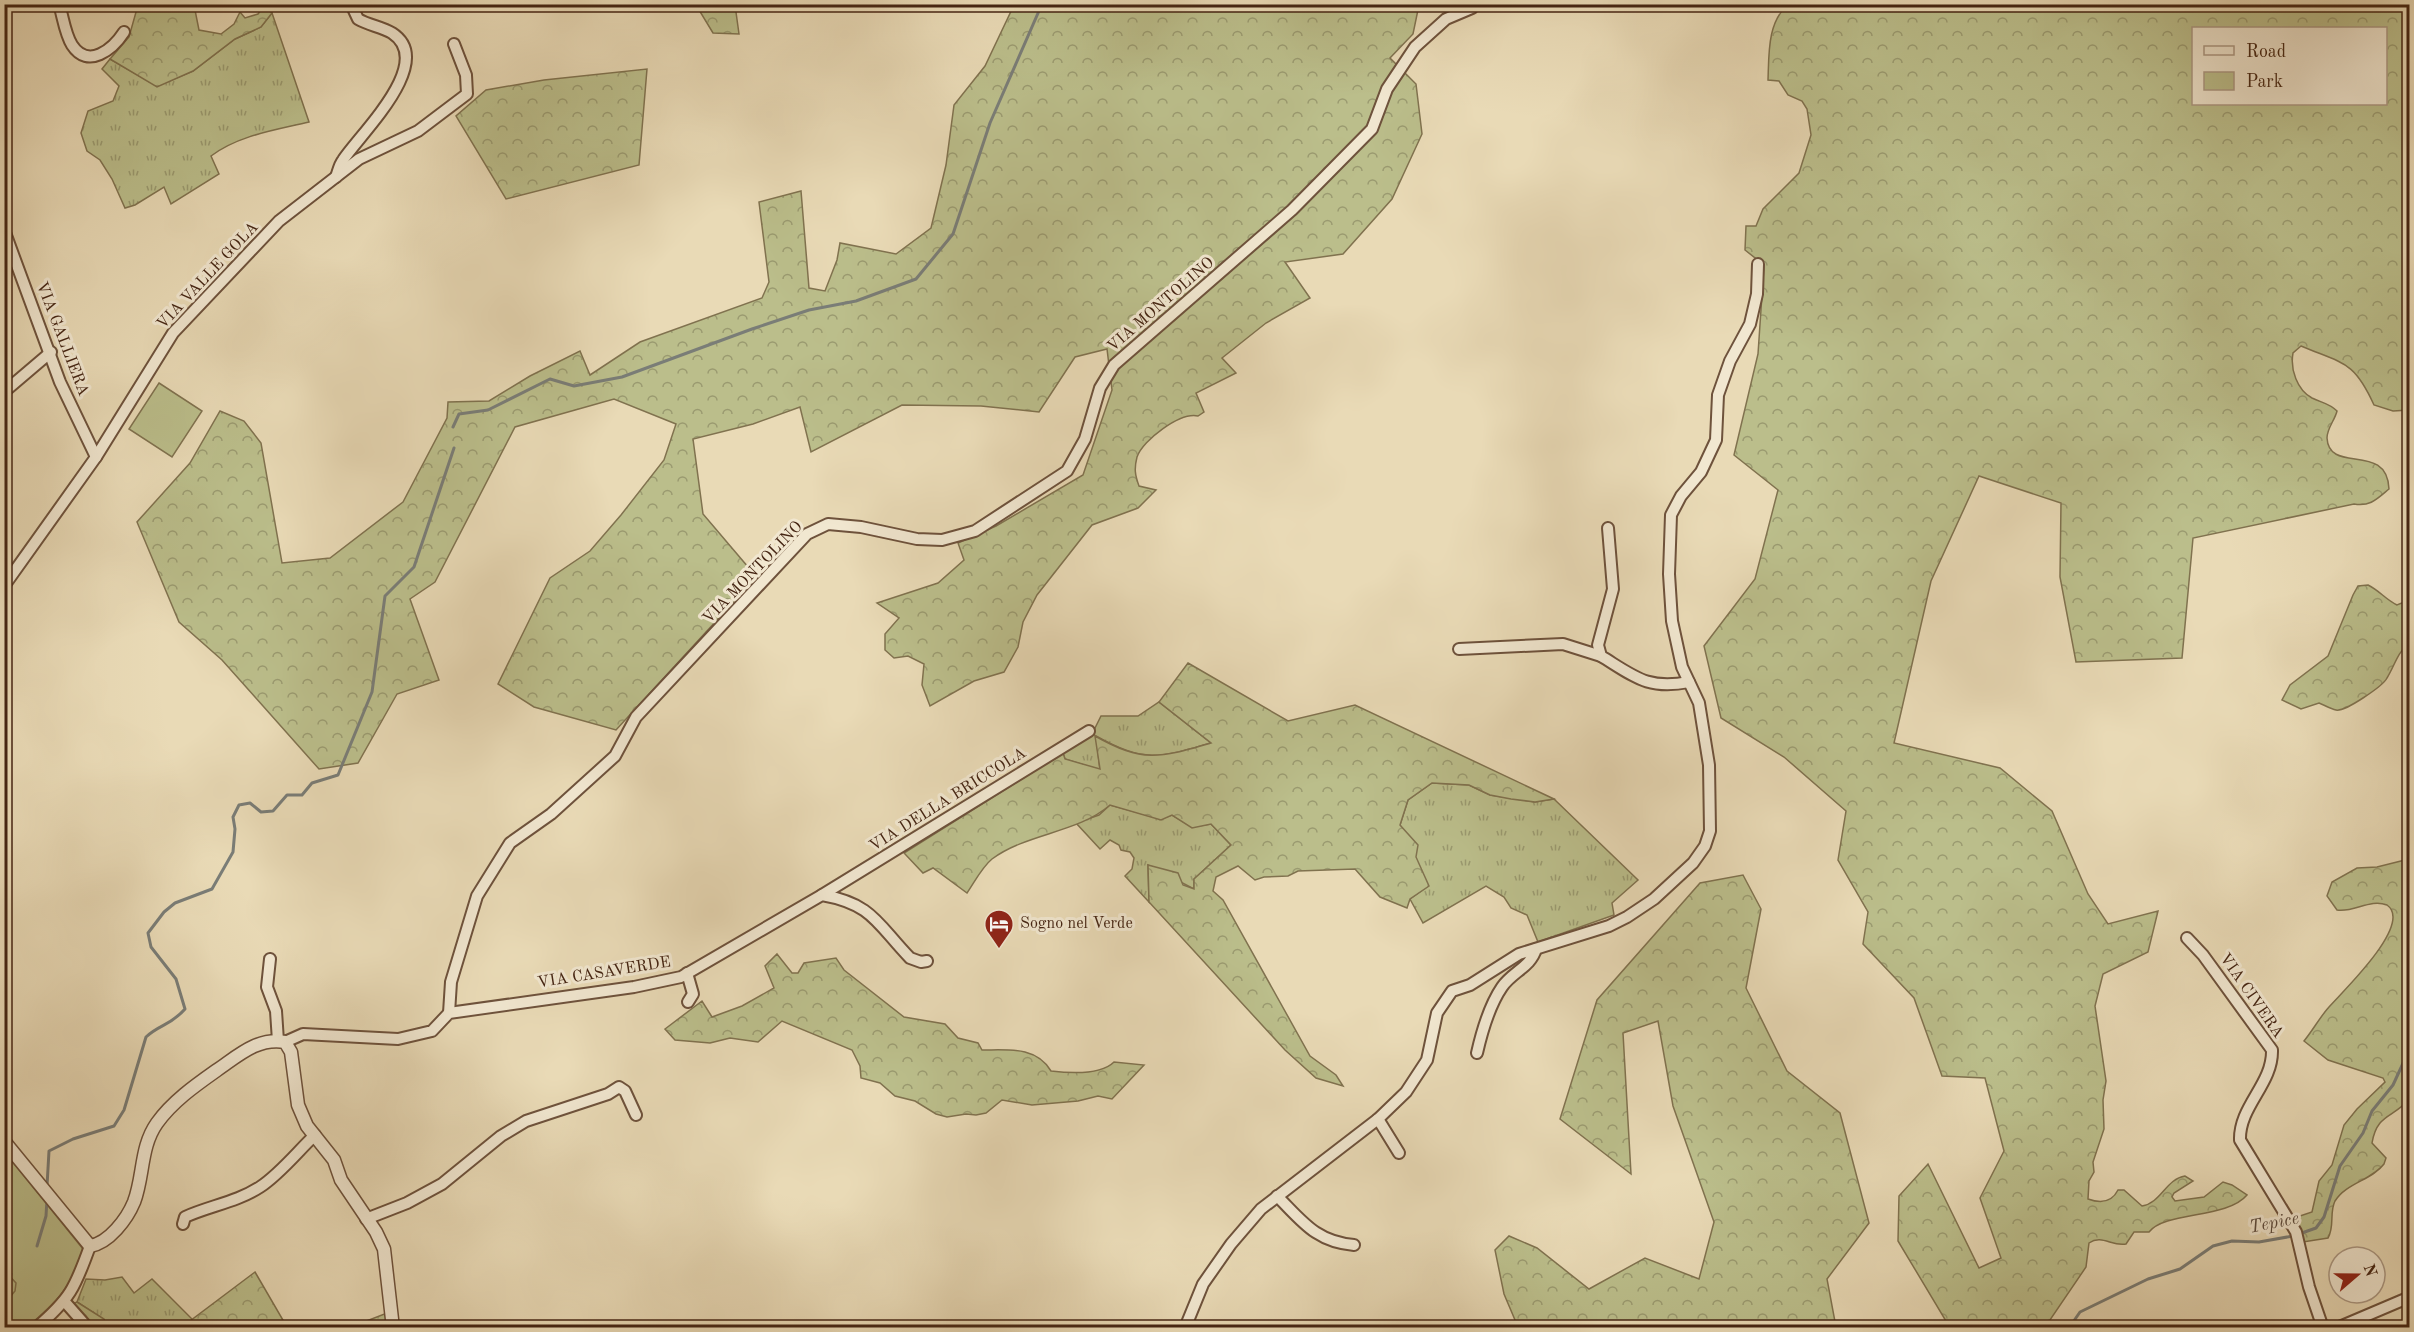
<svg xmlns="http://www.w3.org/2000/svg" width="2414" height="1332" font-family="'Old Standard TT',serif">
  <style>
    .grass { fill: url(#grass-tufts); stroke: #80724f; stroke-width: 1.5 }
    .forest { fill: url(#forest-crowns); stroke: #80724f; stroke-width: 1.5; fill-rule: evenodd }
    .green { fill: #bbbe8b; stroke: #80724f; stroke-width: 1.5 }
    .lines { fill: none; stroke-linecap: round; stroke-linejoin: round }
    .stream { stroke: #7a7d77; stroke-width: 3 }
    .minor-casing { stroke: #6e523c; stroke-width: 14 }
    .tertiary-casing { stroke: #6e523c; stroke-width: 15 }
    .minor { stroke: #f1e7d0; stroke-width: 10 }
    .tertiary { stroke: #f1e7d0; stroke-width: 12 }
    .labels { text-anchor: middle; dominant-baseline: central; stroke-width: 6; stroke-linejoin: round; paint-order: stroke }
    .street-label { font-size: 16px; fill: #452513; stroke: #f1e7d0 }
    .poi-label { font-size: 16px; fill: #452513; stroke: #f1e7d0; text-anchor: start }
    .water-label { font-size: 18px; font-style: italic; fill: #5b4a3d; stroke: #f1e7d0 }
  </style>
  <defs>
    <pattern id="grass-tufts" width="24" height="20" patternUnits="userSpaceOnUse" patternTransform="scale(1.5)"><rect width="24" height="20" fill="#bbbe8b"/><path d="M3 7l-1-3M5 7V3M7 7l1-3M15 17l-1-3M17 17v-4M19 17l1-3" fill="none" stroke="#9a9a70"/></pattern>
    <pattern id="forest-crowns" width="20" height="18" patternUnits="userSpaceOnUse" patternTransform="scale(1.5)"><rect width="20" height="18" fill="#bbbe8b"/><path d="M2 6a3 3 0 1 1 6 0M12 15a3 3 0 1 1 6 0" fill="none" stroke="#9a9a70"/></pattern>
  </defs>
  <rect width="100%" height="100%" fill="#e9dab6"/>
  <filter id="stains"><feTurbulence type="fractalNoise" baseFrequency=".00333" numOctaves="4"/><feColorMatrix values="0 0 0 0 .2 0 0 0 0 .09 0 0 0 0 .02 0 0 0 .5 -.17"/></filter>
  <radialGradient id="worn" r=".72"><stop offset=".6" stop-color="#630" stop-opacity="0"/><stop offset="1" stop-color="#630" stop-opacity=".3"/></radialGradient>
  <g class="grass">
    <path d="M 272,13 L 309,122 C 276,130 239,135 211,156 L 219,174 L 171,204 L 164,187 L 135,205 L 125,208 L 112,179 L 100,160 L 87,151 L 81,133 L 88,111 L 113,101 L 119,86 L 102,69 L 110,59 L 157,86 L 193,71 L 235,39 L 261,27 Z"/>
    <path d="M 1159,702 L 1211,743 C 1160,758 1144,763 1096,736 L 1100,770 L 1065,759 L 1063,753 L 1094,730 L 1101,716 L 1138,716 Z"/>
    <polygon points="1432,783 1469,785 1490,795 1535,802 1554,799 1638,880 1612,903 1614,915 1538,942 1527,915 1511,908 1504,897 1486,886 1423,923 1410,899 1428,886 1400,825 1408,800"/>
    <polygon points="1110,805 1161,819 1172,815 1192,827 1211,824 1231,845 1194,879 1194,889 1148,865 1149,902 1125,876 1132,869 1134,858 1130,852 1121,850 1119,845 1110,840 1100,849 1076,823 1099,815"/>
    <polygon points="122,1277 134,1293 152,1279 193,1320 182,1327 108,1327 103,1319 77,1302 86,1279 105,1280"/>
  </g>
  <g class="forest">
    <path d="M 1789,4 L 2409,5 L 2409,410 L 2393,411 L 2374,405 C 2354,361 2344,364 2301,346 L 2293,353 C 2290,369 2297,390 2312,398 C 2322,403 2329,403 2337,411 C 2335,420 2327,428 2327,438 C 2329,475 2387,441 2389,489 C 2377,499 2370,507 2354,504 L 2193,538 L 2182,658 L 2076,662 L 2060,577 L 2061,503 L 1979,476 L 1931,581 L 1894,743 L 2000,768 L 2052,811 L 2088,894 L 2108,924 L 2158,911 L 2148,952 L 2103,974 L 2095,1006 L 2106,1081 L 2103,1100 L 2104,1129 L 2093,1162 L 2094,1172 L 2089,1181 L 2088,1199 C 2102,1204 2112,1202 2118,1190 L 2124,1190 L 2142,1206 C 2161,1203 2166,1179 2185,1176 L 2193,1181 L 2174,1193 L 2172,1197 L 2175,1201 L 2204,1197 L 2223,1182 L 2232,1185 L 2247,1195 C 2227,1219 2165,1211 2149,1232 L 2134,1232 L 2126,1244 C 2112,1247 2102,1234 2089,1243 L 2086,1267 L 2050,1320 L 2033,1327 L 1947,1327 L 1946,1321 L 1898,1241 L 1899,1196 L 1928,1164 L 1979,1268 L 2001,1258 L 1980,1198 L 2004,1151 L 1985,1078 L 1942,1076 L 1914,998 L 1863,944 L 1868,912 L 1838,860 L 1846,811 L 1784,757 L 1721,718 L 1704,646 L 1755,579 L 1778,490 L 1734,455 L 1758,354 L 1764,265 L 1745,250 L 1746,226 L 1756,226 L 1763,209 L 1799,173 L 1811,135 L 1807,109 L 1802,101 L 1788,95 L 1779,81 L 1768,80 C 1769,55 1767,21 1789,4 ZM 2194,28 L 2386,28 L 2386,104 L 2194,104 Z"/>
    <polygon points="138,5 194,5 199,30 221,34 234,24 240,12 245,18 258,14 263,7 272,13 261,27 235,39 193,71 157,87 110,59 129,37"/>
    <polygon points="696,5 735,5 739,34 713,33"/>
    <path d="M 1014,5 L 1419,5 L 1413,34 L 1390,58 L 1416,84 L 1422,134 L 1392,199 L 1343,254 L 1285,262 L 1310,298 L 1266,323 L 1222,358 L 1236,373 L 1196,393 L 1204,412 L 1198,416 C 1180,412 1143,440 1137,457 C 1134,469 1135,475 1139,486 L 1156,490 L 1138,508 L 1092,525 L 1037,595 L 1023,622 L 1018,647 L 1004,672 L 974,681 L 930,706 L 922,685 L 924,664 L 908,656 L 894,658 L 885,650 L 885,634 L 899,618 L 877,603 L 938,583 L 964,560 L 958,543 L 996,526 L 1083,475 L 1112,390 L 1107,349 L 1075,357 L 1039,412 L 981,406 L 902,405 L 811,452 L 800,407 L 753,424 L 693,439 L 703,514 L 754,574 L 751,583 L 616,730 L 534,707 L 498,684 L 550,578 L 590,551 L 621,515 L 664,460 L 676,424 L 614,399 L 515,427 L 435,582 L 410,599 L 439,680 L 397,694 L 358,763 L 319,769 L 222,660 L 179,622 L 137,522 L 190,463 L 220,411 L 244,421 L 261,443 L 282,563 L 330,558 L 403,502 L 447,418 L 448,402 L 489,401 L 530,376 L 580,351 L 590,375 L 640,342 L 762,298 L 769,282 L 759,202 L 801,191 L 809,288 L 825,291 L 837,260 L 840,243 L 896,254 L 931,228 L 946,165 L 954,105 L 985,66 Z"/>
    <polygon points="647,69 639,165 506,199 456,116 486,90 544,80"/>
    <path d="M 2368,585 C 2380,591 2385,599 2397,605 L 2409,600 L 2409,643 C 2397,653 2395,665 2387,678 C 2383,686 2345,712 2336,710 C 2331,709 2324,705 2319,703 L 2301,709 L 2282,700 L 2290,685 L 2328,656 L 2353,595 L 2358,586 Z"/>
    <path d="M 1188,663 L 1288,721 L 1355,705 L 1554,799 L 1535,802 L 1511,799 L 1490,795 L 1469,785 L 1432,783 L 1408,800 L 1400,825 L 1418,845 L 1416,857 L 1429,886 L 1410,899 L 1407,908 L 1380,897 L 1355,869 L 1298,871 L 1288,876 L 1264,877 L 1255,880 L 1238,866 L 1216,877 L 1213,891 L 1223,900 L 1310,1056 L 1336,1075 L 1343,1086 L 1316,1078 L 1285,1050 L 1149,902 L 1148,865 L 1178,873 L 1183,885 L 1194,889 L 1194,879 L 1231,845 L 1211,824 L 1192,828 L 1172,815 L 1161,820 L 1110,805 C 1078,833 1027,833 992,859 C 982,867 974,883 967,893 L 933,868 L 923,873 L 904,853 L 1063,753 L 1065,759 L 1100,769 L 1095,736 C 1143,763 1159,758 1211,743 L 1159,702 Z"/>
    <path d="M 2409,859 L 2409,1099 C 2394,1118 2377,1113 2372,1143 L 2386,1158 L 2384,1164 C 2372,1180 2346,1183 2335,1201 C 2329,1213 2335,1226 2328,1238 L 2303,1242 L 2294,1218 L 2312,1212 L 2319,1181 L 2332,1165 L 2344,1125 L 2357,1109 L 2385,1082 L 2383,1078 L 2328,1060 L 2304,1041 C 2313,1030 2320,1017 2329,1007 C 2342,992 2414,924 2387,905 C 2370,898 2354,913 2337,910 L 2327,896 L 2332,882 L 2357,868 L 2377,867 Z"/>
    <polygon points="1743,875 1761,909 1746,988 1787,1071 1840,1113 1869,1223 1827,1279 1836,1327 1518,1327 1504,1294 1495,1250 1509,1236 1537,1248 1589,1289 1645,1258 1699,1279 1714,1222 1673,1106 1658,1021 1623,1033 1631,1174 1560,1119 1597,1000 1700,883"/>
    <path d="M 777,954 L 792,973 L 798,973 L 804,963 L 836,958 L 844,970 L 904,1017 L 945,1024 L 958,1038 L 978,1043 L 982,1050 C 1008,1050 1036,1046 1051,1071 C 1068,1073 1101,1075 1114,1062 L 1144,1065 L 1112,1099 L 1098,1096 L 1078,1101 L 1032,1105 L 1002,1100 L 986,1113 L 976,1115 L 966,1114 L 947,1117 L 936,1114 L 915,1101 L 895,1096 L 880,1083 L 861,1078 L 860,1066 L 852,1050 L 782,1021 L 758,1042 L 730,1038 L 710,1043 L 675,1040 L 665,1029 L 702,1001 L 712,1017 L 742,1006 L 774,988 L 765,966 Z"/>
    <polygon points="4,1271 17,1283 16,1291 5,1303"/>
    <polygon points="255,1272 287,1327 182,1327"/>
    <polygon points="77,1302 104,1319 108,1327 93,1327 72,1304"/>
    <polygon points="387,1313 389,1327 351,1327"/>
  </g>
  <g class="green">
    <polygon points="159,383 202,411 172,457 129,429"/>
    <path d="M 4,1151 L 83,1249 C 73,1286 56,1303 27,1327 L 5,1327 L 5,1303 L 15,1291 L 16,1283 L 5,1271 Z"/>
  </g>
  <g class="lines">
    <g class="stream">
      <polyline points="453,427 459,414 488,410 550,379 574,386 622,377 752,329 809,310 856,301 916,279 953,234 990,123 1042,4"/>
      <path d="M 47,1186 L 49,1151 L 73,1139 L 114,1126 L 124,1110 L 146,1037 C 160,1024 170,1026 185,1009 L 176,979 L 151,947 L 148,933 L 164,912 L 175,903 L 212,889 L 233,852 L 235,829 L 233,817 L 239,805 L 250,803 L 261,812 L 273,811 L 287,795 L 302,795 L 312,783 L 338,775 L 372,692 L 385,596 L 414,567 L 454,448"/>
      <polyline points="2299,1234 2316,1228 2324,1217 2340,1166 2363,1133 2372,1111 2393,1085 2405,1059"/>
      <polyline points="37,1246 46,1216 47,1199"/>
      <polyline points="4,1281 11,1274"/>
      <polyline points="2069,1328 2080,1312 2148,1279 2180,1269 2213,1246 2232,1241 2259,1242 2293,1236"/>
    </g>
    <g class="minor-casing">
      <g id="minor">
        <path d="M 59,4 C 63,17 65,34 72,45 C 88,70 113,49 124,32"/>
        <path d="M 336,177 C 338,172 339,165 343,160 C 360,134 437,62 392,33 C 382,27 368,25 358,19 L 351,4"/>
        <polyline points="4,230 60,382 96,457"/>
        <polyline points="4,392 51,352"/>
        <path d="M 1608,528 L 1613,589 L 1598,645 L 1601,656 C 1635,677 1648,690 1689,682"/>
        <polyline points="4,586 96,457 173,333 279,221 359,159 418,131 467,94 466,75 454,44"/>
        <polyline points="1459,649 1563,644 1601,656"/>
        <polyline points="822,895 1089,731"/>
        <path d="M 2187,938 L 2203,955 L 2272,1050 C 2273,1084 2239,1106 2240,1140 L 2296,1232 L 2309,1287 L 2323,1328"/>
        <polyline points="270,959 267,987 276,1011 278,1041"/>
        <polyline points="687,973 693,994 688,1002"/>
        <polyline points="449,1013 451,982 477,896 510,843 551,814 615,756 636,717 807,534 828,524 861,527 917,539 942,540 975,531 1067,471 1085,439 1100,388 1114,365 1292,210 1372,129 1387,89 1415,47 1446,19 1472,8 1471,4"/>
        <path d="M 285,1042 L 303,1034 L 398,1039 L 432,1031 L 449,1013 L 634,987 L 681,977 L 822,895 C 873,904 877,924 910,958 L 921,962 L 927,961"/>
        <path d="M 1477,1053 C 1482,1031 1489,1006 1502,987 C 1512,972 1531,967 1536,949"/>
        <polyline points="1378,1119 1399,1153"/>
        <path d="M 1277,1196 C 1302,1221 1316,1242 1354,1245"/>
        <polyline points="366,1219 407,1203 442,1184 501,1136 526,1121 608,1094 619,1087 625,1091 636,1115"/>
        <path d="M 183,1224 L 185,1217 C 209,1206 237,1202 260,1187 C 280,1174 298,1151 315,1135"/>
        <polyline points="65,1302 88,1328"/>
        <path d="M 36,1328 C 70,1299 75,1288 90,1246"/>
        <polyline points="1185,1328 1203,1284 1231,1244 1261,1209 1378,1119 1406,1092 1427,1060 1437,1013 1452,991 1470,985 1519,954 1609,926 1627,917 1654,899 1693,863 1705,846 1710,831 1709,765 1699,703 1682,667 1672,621 1669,574 1671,515 1681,496 1701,472 1716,440 1718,395 1730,361 1750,324 1757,294 1758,264"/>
        <polyline points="2337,1328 2410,1297"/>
      </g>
    </g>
    <g class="tertiary-casing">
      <path id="tertiary" d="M 4,1141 L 90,1246 C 109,1243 127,1219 134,1202 C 144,1176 140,1147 157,1123 C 175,1098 202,1081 227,1063 C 245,1050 262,1038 285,1042 L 291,1052 L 298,1105 L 307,1126 L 334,1160 L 341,1180 L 376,1232 L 384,1249 L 393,1328"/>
    </g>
    <use href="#minor" class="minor"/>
    <use href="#tertiary" class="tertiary"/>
  </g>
  <defs>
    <g id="hotel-pin" transform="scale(1.5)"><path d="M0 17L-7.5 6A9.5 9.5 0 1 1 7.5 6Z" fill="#8f2418" stroke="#f1e7d0"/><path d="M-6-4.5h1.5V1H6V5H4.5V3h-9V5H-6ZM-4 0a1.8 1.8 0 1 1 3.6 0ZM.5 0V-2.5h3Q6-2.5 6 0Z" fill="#fff"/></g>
  </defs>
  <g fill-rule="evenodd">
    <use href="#hotel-pin" x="999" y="924"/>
  </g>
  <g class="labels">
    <g class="street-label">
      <text transform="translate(208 276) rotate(-47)">VIA VALLE GOLA</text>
      <text transform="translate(1161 305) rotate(-41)">VIA MONTOLINO</text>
      <text transform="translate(62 339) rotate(69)">VIA GALLIERA</text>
      <text transform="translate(753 573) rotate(-46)">VIA MONTOLINO</text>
      <text transform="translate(948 800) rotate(-32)">VIA DELLA BRICCOLA</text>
      <text transform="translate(604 973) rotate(-9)">VIA CASAVERDE</text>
      <text transform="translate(2251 996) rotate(55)">VIA CIVERA</text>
    </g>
    <g class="poi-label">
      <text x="1020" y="924">Sogno nel Verde</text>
    </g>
    <g class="water-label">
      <text transform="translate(2274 1223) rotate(-11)">Tepice</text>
    </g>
  </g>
  <rect width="2414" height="1332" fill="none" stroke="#e9dab6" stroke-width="24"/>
  <rect x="6" y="6" width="2402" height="1320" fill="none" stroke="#452513" stroke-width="3"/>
  <rect x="12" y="12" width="2390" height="1308" fill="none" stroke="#452513" stroke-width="1.5"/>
  <rect x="2192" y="27" width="195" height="78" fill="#f1e7d0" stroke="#ac9984" stroke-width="1.5"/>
  <rect x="2204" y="46" width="30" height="9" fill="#f1e7d0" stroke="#ac9984" stroke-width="1.5"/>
  <text x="2246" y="57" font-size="18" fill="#452513">Road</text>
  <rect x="2204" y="72" width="30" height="18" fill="#bbbe8b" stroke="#ac9984" stroke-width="1.5"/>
  <text x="2246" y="87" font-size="18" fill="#452513">Park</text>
  <g transform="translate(2357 1275) rotate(70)"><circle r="28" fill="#f1e7d0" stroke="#ac9984" stroke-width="1.5"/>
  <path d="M0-4.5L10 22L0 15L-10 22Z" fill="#8f2418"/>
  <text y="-9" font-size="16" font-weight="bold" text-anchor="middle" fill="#452513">N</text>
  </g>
  <rect width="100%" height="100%" filter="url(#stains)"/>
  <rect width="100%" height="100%" fill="url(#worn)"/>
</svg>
